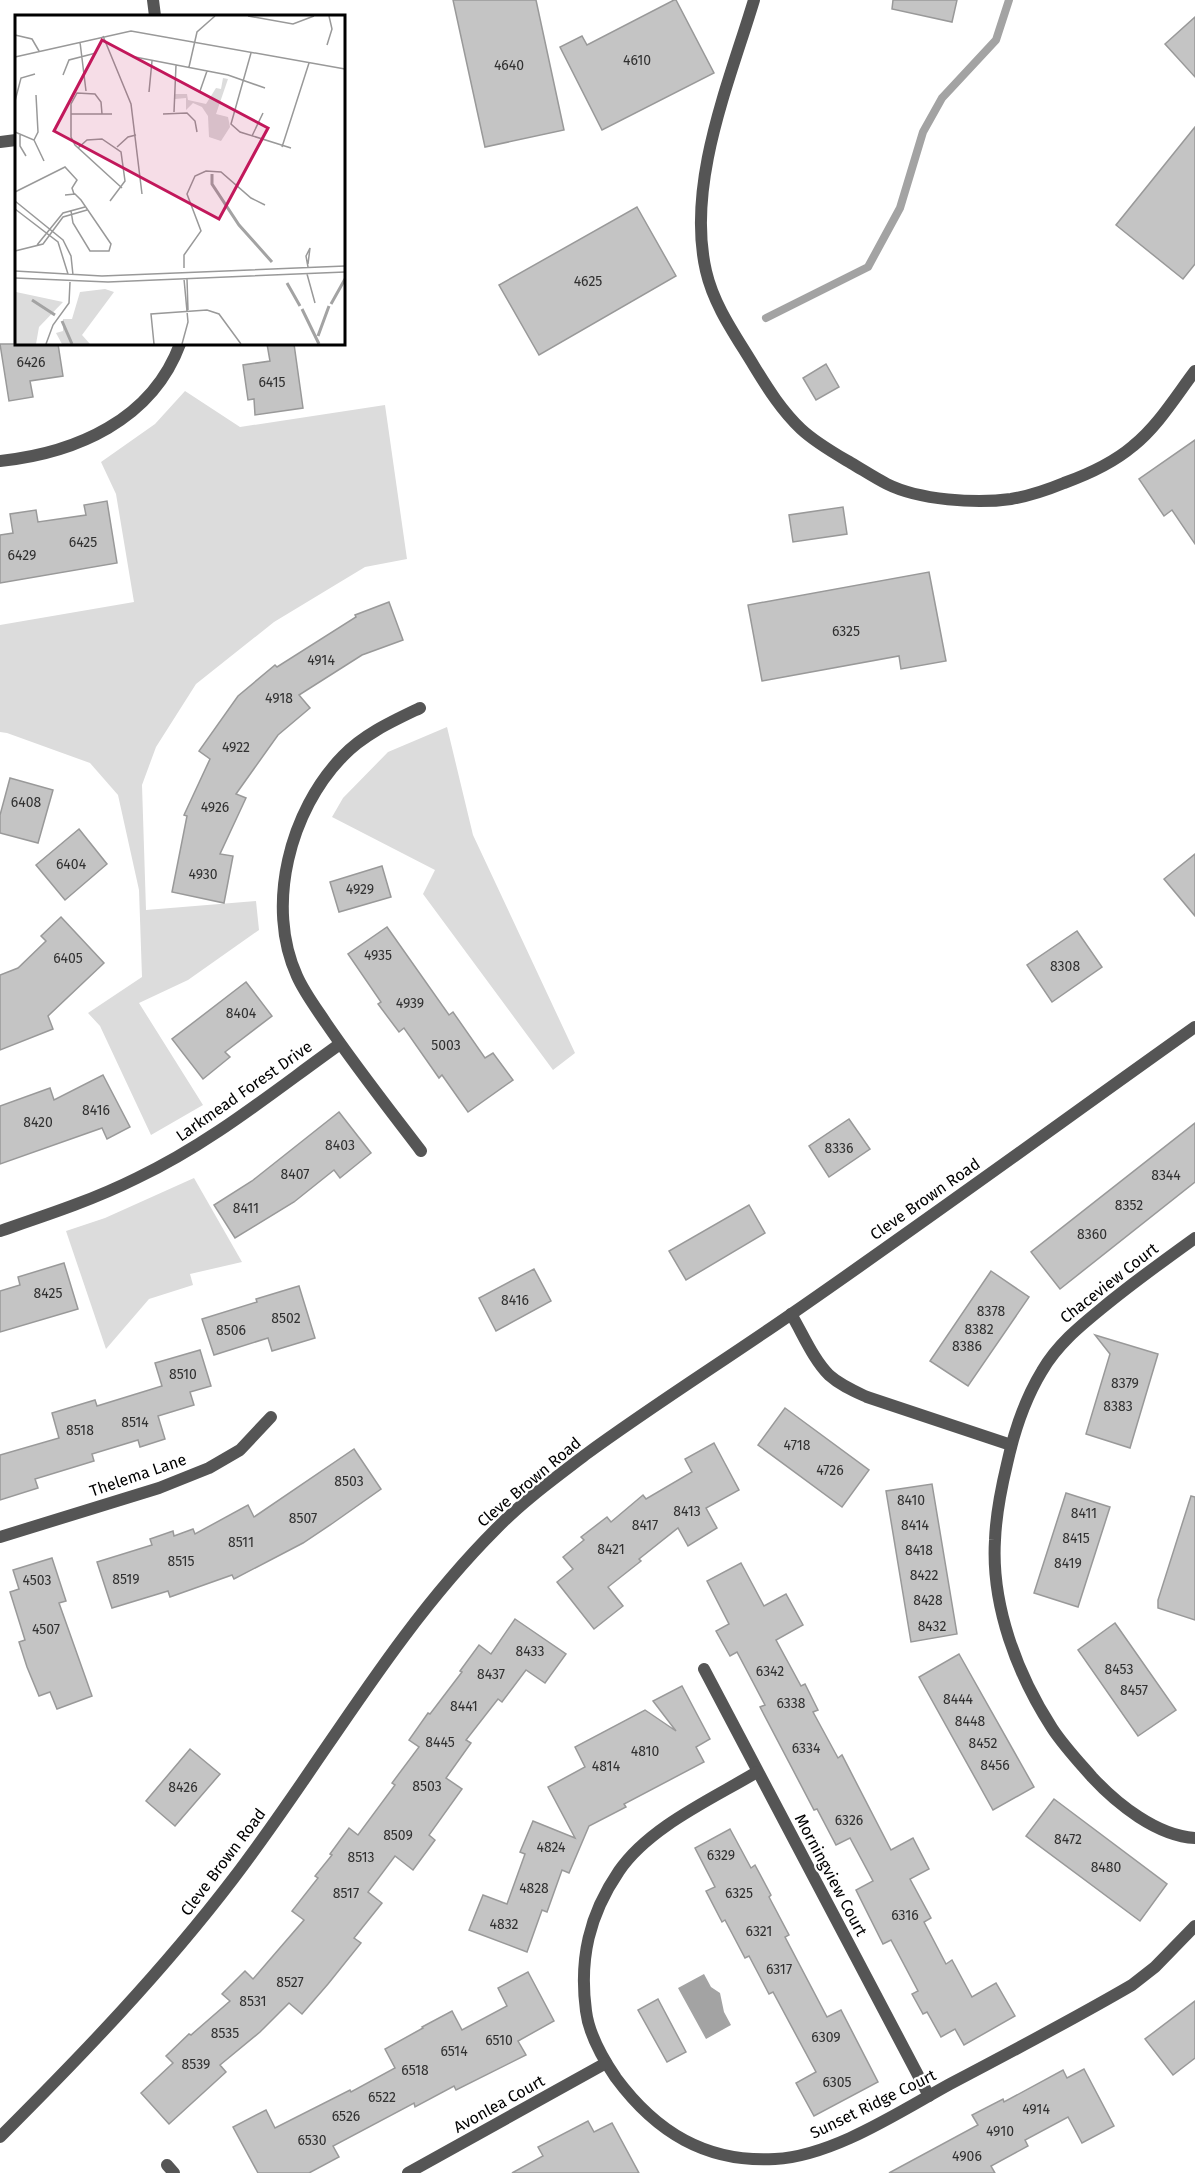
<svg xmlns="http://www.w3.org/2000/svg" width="1195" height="2173" font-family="'Fira Sans',sans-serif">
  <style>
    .green { fill: #dcdcdc }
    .water { fill: #a3a3a3 }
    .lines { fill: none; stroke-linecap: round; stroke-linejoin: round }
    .stream { stroke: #a3a3a3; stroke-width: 8 }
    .building { fill: #c4c4c4; stroke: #999; stroke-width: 1.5 }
    .street { stroke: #555; stroke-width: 12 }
    .labels { text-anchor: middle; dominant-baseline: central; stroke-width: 4.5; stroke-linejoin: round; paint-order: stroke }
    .number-label { font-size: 14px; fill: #313131 }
    .street-label { font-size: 16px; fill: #000; stroke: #fff }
    .inset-river { fill: none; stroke: #a3a3a3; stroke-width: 3 }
    .inset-road { fill: none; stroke: #999; stroke-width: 1.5 }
    .view { fill: #c2185b; fill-opacity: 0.15; stroke: #c2185b; stroke-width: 3 }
    .inset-edge { fill: none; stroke: #000; stroke-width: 3 }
  </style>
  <rect width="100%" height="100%" fill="#fff"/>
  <g class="green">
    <polygon points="185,391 240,427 385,405 407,559 365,567 274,622 196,684 156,747 142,785 146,910 256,901 259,930 188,980 139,1003 203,1105 151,1135 100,1026 88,1013 142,977 139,890 118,795 90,763 7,733 0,732 0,625 134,602 116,494 101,462 155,424"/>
    <polygon points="447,727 473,835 575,1053 553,1070 423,894 435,870 332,817 343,798 388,752"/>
    <polygon points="194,1178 242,1262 190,1274 193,1285 149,1299 106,1349 66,1231 105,1218"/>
  </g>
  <polygon class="water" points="704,1974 711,1987 720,1993 724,2012 731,2025 706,2039 678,1988"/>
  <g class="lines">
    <polyline class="stream" points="766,318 868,267 900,208 923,132 942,98 996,40 1009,0"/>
  </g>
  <g class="building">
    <polygon points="453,0 536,0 564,130 485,147"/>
    <polygon points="674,0 676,0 714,73 602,130 560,47 582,36 587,45"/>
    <polygon points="893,0 957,0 952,22 892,9"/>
    <polygon points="1195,17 1195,77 1165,44"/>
    <polygon points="1195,127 1195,264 1183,279 1116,225"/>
    <polygon points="637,207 676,276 539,355 499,285"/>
    <polygon points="0,344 58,344 63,376 30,381 33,397 9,401"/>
    <polygon points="267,344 294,344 303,408 255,415 254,399 248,400 243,365 270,361"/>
    <polygon points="826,364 839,387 816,400 803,378"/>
    <polygon points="1195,440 1195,544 1172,510 1164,516 1139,479"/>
    <polygon points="107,501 117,563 0,583 0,535 13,533 10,514 36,510 38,522 86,515 84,505"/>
    <polygon points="843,507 847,534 793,542 789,515"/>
    <polygon points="929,572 946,661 901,669 899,656 762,681 748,605"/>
    <polygon points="389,602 403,640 362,655 299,695 310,708 278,735 236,794 246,798 220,854 233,856 224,903 172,892 187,816 184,815 210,759 199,751 238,696 275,665 277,667 356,617 355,615"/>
    <polygon points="10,778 53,790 38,843 0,833 0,815"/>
    <polygon points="79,829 107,864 65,900 36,865"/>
    <polygon points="1195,854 1195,916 1164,879"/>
    <polygon points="382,866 391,897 339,912 330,882"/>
    <polygon points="61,917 104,963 48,1016 53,1029 0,1050 0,975 18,968 46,941 41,936"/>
    <polygon points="387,927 449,1015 453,1012 485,1058 493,1053 513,1080 468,1112 442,1075 439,1078 404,1028 399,1032 378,1004 381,1002 348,954"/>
    <polygon points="1077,931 1102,967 1052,1002 1027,965"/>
    <polygon points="246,982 272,1016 225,1052 230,1057 203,1079 172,1039"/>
    <polygon points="103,1075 130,1127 107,1139 102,1128 0,1164 0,1106 50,1088 54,1100"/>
    <polygon points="339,1112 371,1153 340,1178 334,1170 294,1202 235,1238 214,1205 252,1181"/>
    <polygon points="849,1119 870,1149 829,1177 809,1146"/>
    <polygon points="1195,1123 1195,1182 1060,1289 1031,1252"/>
    <polygon points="749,1205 765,1233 686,1280 669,1251"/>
    <polygon points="64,1263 78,1309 0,1332 0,1291 20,1285 18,1277"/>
    <polygon points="534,1269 551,1301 496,1331 479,1298"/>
    <polygon points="991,1271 1029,1297 968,1386 930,1361"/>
    <polygon points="299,1286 315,1338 272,1351 268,1338 214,1355 202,1319 257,1302 256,1299"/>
    <polygon points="1095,1335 1158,1354 1130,1448 1086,1434 1110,1354"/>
    <polygon points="200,1350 211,1386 190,1392 194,1405 158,1416 165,1439 140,1447 138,1440 92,1454 94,1461 35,1479 38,1488 0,1500 0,1455 59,1438 52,1413 95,1400 97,1406 162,1386 155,1363"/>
    <polygon points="785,1408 869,1470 842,1507 758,1445"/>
    <polygon points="714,1443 739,1490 706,1508 717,1528 688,1546 678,1528 639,1559 641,1561 608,1587 623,1606 594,1629 557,1582 573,1569 563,1557 584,1540 581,1537 607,1517 611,1522 643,1495 646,1499 692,1472 685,1459"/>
    <polygon points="354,1449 381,1489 333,1523 303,1543 234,1579 232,1575 170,1597 168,1591 112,1608 97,1562 152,1545 150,1539 173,1531 174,1536 193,1529 195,1534 248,1505 254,1517"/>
    <polygon points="932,1484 957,1634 911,1642 886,1491"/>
    <polygon points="1066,1493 1110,1507 1078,1607 1034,1593"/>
    <polygon points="1191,1496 1195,1497 1195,1620 1158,1608 1158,1600"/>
    <polygon points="52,1558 66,1601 59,1603 92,1696 57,1709 50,1692 39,1696 27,1667 19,1642 25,1640 10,1592 19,1589 13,1570"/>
    <polygon points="741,1563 764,1606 786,1594 803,1625 776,1640 801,1686 805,1684 818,1710 813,1712 838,1758 842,1755 891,1850 913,1838 929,1869 910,1879 931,1918 924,1922 946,1964 952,1960 972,1997 996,1983 1015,2016 964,2045 955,2029 941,2037 927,2012 923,2014 912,1994 918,1991 891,1940 883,1944 856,1890 873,1881 850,1838 836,1845 817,1809 814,1810 760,1707 765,1705 737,1652 730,1656 716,1631 729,1624 707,1581"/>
    <polygon points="515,1619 566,1654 545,1683 526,1670 502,1702 498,1699 466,1740 471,1743 446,1778 462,1789 429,1835 435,1840 413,1870 395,1856 368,1892 382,1903 354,1938 361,1943 328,1984 302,2014 289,2003 260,2032 220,2065 226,2072 169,2124 141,2093 173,2063 166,2056 189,2034 191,2035 230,2001 222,1994 245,1971 253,1979 304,1920 292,1911 318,1878 315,1876 332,1855 330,1854 349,1828 358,1835 395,1785 392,1783 419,1747 409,1740 428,1713 430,1714 462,1672 460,1671 479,1645 491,1654"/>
    <polygon points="1115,1623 1176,1710 1138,1736 1078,1650"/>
    <polygon points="959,1654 1034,1787 993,1810 919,1677"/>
    <polygon points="682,1686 710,1739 696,1747 704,1762 624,1804 626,1807 589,1826 569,1873 562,1870 547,1912 542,1910 527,1952 469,1930 483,1895 507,1904 525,1854 520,1852 533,1821 575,1838 548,1787 585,1767 575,1747 645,1710 676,1731 653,1701"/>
    <polygon points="190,1749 220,1774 175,1826 146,1801"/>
    <polygon points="1054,1799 1167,1884 1140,1921 1026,1836"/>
    <polygon points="730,1829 751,1868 755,1865 771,1895 769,1897 789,1935 785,1937 827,2017 841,2010 878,2082 814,2116 796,2083 816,2072 773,1992 769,1994 749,1956 745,1958 725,1920 722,1922 706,1891 715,1887 695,1848"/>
    <polygon points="528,1972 554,2021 518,2041 526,2055 456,2090 454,2086 415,2107 414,2103 333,2146 339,2157 309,2173 258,2173 233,2127 266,2110 275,2128 350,2090 351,2092 395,2068 385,2049 423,2028 422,2027 452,2011 462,2030 507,2006 498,1988"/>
    <polygon points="658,1999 686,2052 667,2062 638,2010"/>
    <polygon points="1195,2001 1195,2058 1173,2075 1145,2039"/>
    <polygon points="1084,2069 1114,2126 1082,2143 1068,2117 1025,2140 1028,2146 991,2166 995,2173 889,2173 978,2125 972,2115 1003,2099 1004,2102 1063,2070 1067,2078"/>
    <polygon points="588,2121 594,2132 612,2123 639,2173 512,2173 543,2156 538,2147"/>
  </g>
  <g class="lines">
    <g class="street">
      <polyline points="153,0 155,16"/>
      <path d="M 754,0 C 729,83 686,184 706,271 C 714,306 736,336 754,366 C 768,389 782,411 801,429 C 816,443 834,453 851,463 C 863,470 875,478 887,484 C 919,500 976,504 1011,499 C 1029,496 1047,490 1064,483 C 1089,474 1113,463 1133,446 C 1158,426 1176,396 1195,371"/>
      <polyline points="0,142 16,140"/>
      <path d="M 0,461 C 76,453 152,420 180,344"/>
      <path d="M 420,708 C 393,721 364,734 343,756 C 290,810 265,906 297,976 C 304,992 316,1008 326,1023 C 356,1067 389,1109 421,1151"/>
      <path d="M 0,1231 C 47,1215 93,1200 137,1178 C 211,1143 274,1091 340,1044"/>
      <path d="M 1195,1238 C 1163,1261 1131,1284 1101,1309 C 1079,1327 1057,1345 1042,1371 C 1025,1399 1014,1432 1007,1464 C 1001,1489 996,1514 995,1540 C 991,1605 1017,1674 1052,1728 C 1063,1745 1078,1761 1092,1777 C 1117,1804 1157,1836 1195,1838"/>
      <path d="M 791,1314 C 803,1334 813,1359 829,1375 C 840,1385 854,1391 867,1397 L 1011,1445"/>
      <polyline points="0,1537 159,1488 209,1468 240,1450 271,1417"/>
      <polyline points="704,1669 929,2096"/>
      <path d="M 757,1772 C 712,1799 649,1827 619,1871 C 589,1915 579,1959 586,2011 C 589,2035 603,2059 616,2078 C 656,2132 706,2163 775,2159 C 833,2156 899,2112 950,2084 C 1011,2052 1072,2020 1132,1985 L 1155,1967 L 1195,1926"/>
      <path d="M 0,2137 C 82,2055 162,1972 233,1879 C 322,1763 392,1633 496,1529 C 523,1501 555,1478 585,1455 C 652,1406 722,1362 790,1315 C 926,1221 1060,1123 1195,1027"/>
      <polyline points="167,2165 174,2173"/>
      <polyline points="408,2173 606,2063"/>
    </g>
  </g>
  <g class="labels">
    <g class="number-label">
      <text x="637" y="60">4610</text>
      <text x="509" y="65">4640</text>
      <text x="588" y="281">4625</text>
      <text x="31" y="362">6426</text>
      <text x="272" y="382">6415</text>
      <text x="83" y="542">6425</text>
      <text x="22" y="555">6429</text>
      <text x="846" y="631">6325</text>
      <text x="321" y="660">4914</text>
      <text x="279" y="698">4918</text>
      <text x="236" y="747">4922</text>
      <text x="26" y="802">6408</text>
      <text x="215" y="807">4926</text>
      <text x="71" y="864">6404</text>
      <text x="203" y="874">4930</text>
      <text x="360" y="889">4929</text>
      <text x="378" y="955">4935</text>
      <text x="68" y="958">6405</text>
      <text x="1065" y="966">8308</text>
      <text x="410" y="1003">4939</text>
      <text x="241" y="1013">8404</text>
      <text x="446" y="1045">5003</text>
      <text x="96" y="1110">8416</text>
      <text x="38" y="1122">8420</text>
      <text x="340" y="1145">8403</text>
      <text x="839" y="1148">8336</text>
      <text x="295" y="1174">8407</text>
      <text x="1166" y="1175">8344</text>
      <text x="1129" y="1205">8352</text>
      <text x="246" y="1208">8411</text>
      <text x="1092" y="1234">8360</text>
      <text x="48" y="1293">8425</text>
      <text x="515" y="1300">8416</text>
      <text x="991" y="1311">8378</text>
      <text x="286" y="1318">8502</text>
      <text x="979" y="1329">8382</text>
      <text x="231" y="1330">8506</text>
      <text x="967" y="1346">8386</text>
      <text x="183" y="1374">8510</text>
      <text x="1125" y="1383">8379</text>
      <text x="1118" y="1406">8383</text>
      <text x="135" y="1422">8514</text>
      <text x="80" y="1430">8518</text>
      <text x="797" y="1445">4718</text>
      <text x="830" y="1470">4726</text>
      <text x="349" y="1481">8503</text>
      <text x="911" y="1500">8410</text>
      <text x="687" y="1511">8413</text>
      <text x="1084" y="1513">8411</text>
      <text x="303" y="1518">8507</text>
      <text x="645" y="1525">8417</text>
      <text x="915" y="1525">8414</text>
      <text x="1076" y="1538">8415</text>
      <text x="241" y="1542">8511</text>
      <text x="611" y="1549">8421</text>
      <text x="919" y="1550">8418</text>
      <text x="181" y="1561">8515</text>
      <text x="1068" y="1563">8419</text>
      <text x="924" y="1575">8422</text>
      <text x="126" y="1579">8519</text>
      <text x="37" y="1580">4503</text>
      <text x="928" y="1600">8428</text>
      <text x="932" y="1626">8432</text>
      <text x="46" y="1629">4507</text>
      <text x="530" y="1651">8433</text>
      <text x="1119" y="1669">8453</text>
      <text x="770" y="1671">6342</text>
      <text x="491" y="1674">8437</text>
      <text x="1134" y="1690">8457</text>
      <text x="958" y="1699">8444</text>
      <text x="791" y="1703">6338</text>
      <text x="464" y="1706">8441</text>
      <text x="970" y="1721">8448</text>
      <text x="440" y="1742">8445</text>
      <text x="983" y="1743">8452</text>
      <text x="806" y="1748">6334</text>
      <text x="645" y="1751">4810</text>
      <text x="995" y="1765">8456</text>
      <text x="606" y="1766">4814</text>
      <text x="427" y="1786">8503</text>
      <text x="183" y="1787">8426</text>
      <text x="849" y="1820">6326</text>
      <text x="398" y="1835">8509</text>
      <text x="1068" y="1839">8472</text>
      <text x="551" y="1847">4824</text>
      <text x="721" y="1855">6329</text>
      <text x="361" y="1857">8513</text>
      <text x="1106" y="1867">8480</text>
      <text x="534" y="1888">4828</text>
      <text x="346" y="1893">8517</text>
      <text x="739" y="1893">6325</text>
      <text x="905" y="1915">6316</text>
      <text x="504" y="1924">4832</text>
      <text x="759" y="1931">6321</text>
      <text x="779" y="1969">6317</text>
      <text x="290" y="1982">8527</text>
      <text x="253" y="2001">8531</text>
      <text x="225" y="2033">8535</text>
      <text x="826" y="2037">6309</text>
      <text x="499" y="2040">6510</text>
      <text x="454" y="2051">6514</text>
      <text x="196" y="2064">8539</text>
      <text x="415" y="2070">6518</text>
      <text x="837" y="2082">6305</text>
      <text x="382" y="2097">6522</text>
      <text x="1036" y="2109">4914</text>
      <text x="346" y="2116">6526</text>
      <text x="1000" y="2131">4910</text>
      <text x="312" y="2140">6530</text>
      <text x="967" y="2156">4906</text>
    </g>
    <g class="street-label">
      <text transform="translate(244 1091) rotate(-35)">Larkmead Forest Drive</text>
      <text transform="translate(925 1199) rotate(-35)">Cleve Brown Road</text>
      <text transform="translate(1109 1283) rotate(-38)">Chaceview Court</text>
      <text transform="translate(138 1475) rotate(-19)">Thelema Lane</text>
      <text transform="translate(529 1482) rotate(-40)">Cleve Brown Road</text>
      <text transform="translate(223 1862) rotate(-53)">Cleve Brown Road</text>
      <text transform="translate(831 1875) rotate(62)">Morningview Court</text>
      <text transform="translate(499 2104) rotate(-29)">Avonlea Court</text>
      <text transform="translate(873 2104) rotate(-26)">Sunset Ridge Court</text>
    </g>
  </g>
  <g transform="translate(15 15)">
    <rect width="330" height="330" fill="#fff"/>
    <path d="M 208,63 L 213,64 L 201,99 L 213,102 L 215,112 L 206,126 L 194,122 L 193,101 L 187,92 L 178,88 L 171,95 L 171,83 L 160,84 L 160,79 L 172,79 L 173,85 L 191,89 L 201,73 L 206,74 ZM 90,274 L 99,277 L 67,320 L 75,329 L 47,329 L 41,318 L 48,316 L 48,304 L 57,304 L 65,277 ZM 1,277 L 48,287 L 24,312 L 21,329 L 0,329 Z" fill="#dcdcdc"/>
    <path class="inset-river" d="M 197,159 L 197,169 L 224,210 L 257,247M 272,268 L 285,291M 17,285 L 40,300M 316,289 L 330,264M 287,294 L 304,329M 47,306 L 57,329M 303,321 L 314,291"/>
    <path class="inset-road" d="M 233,1 L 278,9 L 299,1M 0,20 L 17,24 L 24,36M 88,21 L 116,89 L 127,179M 65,27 L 71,76M 312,30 L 317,14 L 314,1M 236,38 L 216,109 L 225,117 L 276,133M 0,42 L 116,16 L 330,54M 120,42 L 213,60 L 250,73M 174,52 L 182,17 L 200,1M 48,60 L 54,45 L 81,38M 185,76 L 192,56M 134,77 L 137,46M 0,86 L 6,63 L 20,59M 159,97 L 161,50M 56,99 L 97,99M 87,99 L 86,87 L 80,79 L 62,78 L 56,89 L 56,122 L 60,130 L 107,173M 148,99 L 172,98 L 180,106 L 182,117M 0,117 L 19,125 L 29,146M 5,120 L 5,131 L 11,141M 237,121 L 248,98M 19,125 L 23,117 L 21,80M 102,132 L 113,122 L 121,120M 267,132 L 294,48M 63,133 L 72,125 L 87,124 L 106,137 L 110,166 L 95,186M 0,177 L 50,152 L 62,165 L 57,173 L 59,179M 50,180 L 60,179 L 66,185 L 96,229 L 94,236 L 75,236 L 58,208 L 56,196M 0,186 L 48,225 L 56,241 L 58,260M 0,194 L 43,227 L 53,259M 22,230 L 48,198 L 70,192M 0,236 L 28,229 L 48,202 L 72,195M 293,249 L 295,233 L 291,241 L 293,252M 169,253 L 169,240 L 186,216 L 172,179 L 180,161 L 191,156 L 206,157 L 236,183 L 250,190M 0,256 L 87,261 L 330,251M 292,259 L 300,288M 0,263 L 93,267 L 330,257M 172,264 L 173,295M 31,329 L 38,310 L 54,288 L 55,267M 139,329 L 136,299 L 192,295 L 204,299 L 226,329M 167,329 L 173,307 L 169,264"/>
    <path class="view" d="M 87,25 L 253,113 L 204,204 L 39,116 Z"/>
    <rect width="330" height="330" class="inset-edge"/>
  </g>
</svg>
